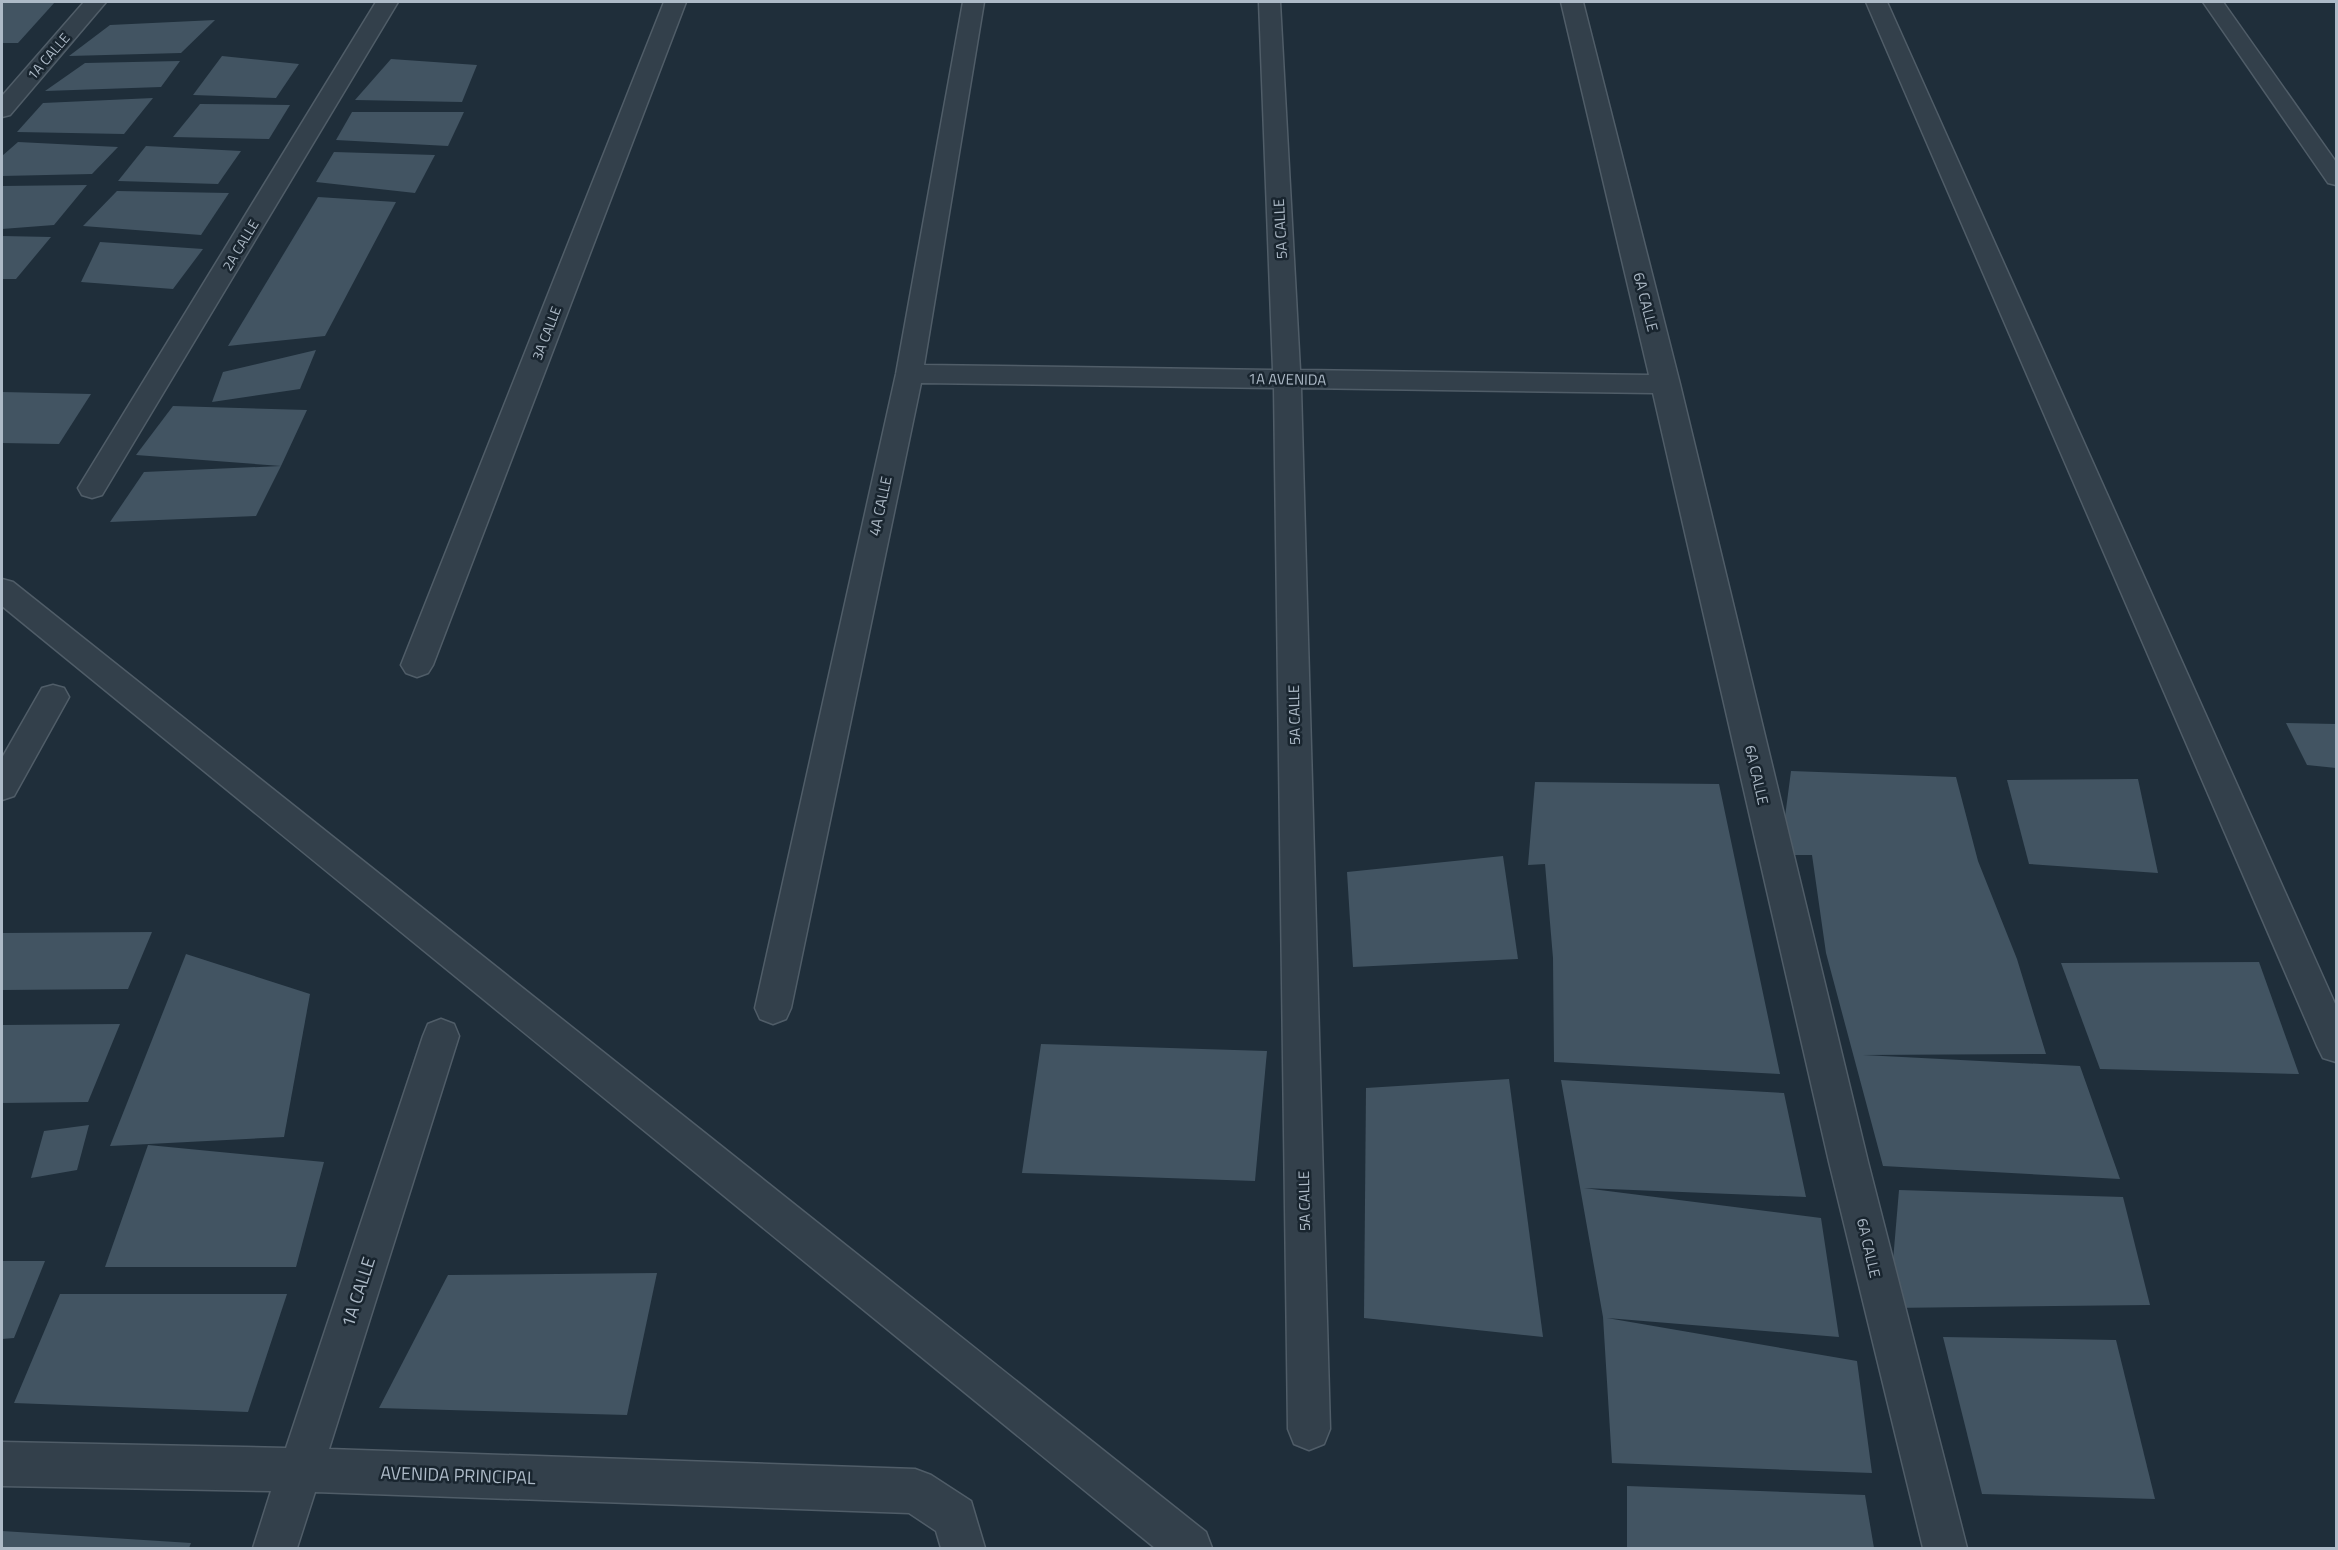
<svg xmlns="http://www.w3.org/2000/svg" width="2338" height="1550" font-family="'Titillium Web',sans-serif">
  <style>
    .building { fill: #425462 }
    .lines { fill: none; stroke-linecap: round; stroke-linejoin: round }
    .street-casing { stroke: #505d68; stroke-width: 3 }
    .street { fill: #33404b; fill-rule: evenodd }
    .labels { text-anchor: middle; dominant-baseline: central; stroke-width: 5; stroke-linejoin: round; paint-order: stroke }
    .far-street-label { font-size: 14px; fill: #adbac7; stroke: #19252f }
    .street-label { font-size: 15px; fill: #adbac7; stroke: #19252f }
    .near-street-label { font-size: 18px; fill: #adbac7; stroke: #19252f }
  </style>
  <rect width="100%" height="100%" fill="#1f2e3a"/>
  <g class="building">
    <polygon points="2,2 55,2 18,43 2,43"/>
    <polygon points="215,20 181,53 69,56 110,25"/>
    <polygon points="222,56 299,64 276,98 193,95"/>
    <polygon points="391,59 477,65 462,102 355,100"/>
    <polygon points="180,61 161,87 45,91 85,63"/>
    <polygon points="153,98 124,134 17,132 43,103"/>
    <polygon points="200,104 290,105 269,139 173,137"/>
    <polygon points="352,112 464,112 448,146 336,140"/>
    <polygon points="18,142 118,147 92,174 2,176 2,156"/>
    <polygon points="146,146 241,151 218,184 118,181"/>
    <polygon points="334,152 435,155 415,193 316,182"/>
    <polygon points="87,185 54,225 2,229 2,186"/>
    <polygon points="117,191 229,193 201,235 83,226"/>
    <polygon points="318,197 396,202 325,336 228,346"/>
    <polygon points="2,236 51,237 16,279 2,279"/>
    <polygon points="100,242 203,249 173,289 81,282"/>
    <polygon points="316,350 300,389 212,402 223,372"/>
    <polygon points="2,392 91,394 59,444 2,443"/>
    <polygon points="173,406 307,410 281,466 136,455"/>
    <polygon points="281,466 256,516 110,522 144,472"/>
    <polygon points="2286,723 2336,724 2336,768 2307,765"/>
    <polygon points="1791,771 1956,777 1978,861 2017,959 2046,1054 1863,1055 2080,1066 2120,1179 1883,1166 1826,953 1812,855 1780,855"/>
    <polygon points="2138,779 2158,873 2029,864 2007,780"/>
    <polygon points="1535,782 1719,784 1780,1074 1554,1062 1553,958 1545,864 1528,865"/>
    <polygon points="1503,856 1518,959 1353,967 1347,872"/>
    <polygon points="152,932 128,989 2,990 2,933"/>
    <polygon points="186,954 310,994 284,1137 110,1146"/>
    <polygon points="2259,962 2299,1074 2100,1069 2061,963"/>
    <polygon points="120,1024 88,1102 2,1103 2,1025"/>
    <polygon points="1041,1044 1267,1051 1255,1181 1022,1173"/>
    <polygon points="1509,1079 1543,1337 1364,1318 1366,1088"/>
    <polygon points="1561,1080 1784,1093 1806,1197 1584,1188 1821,1218 1839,1337 1607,1318 1857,1361 1872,1473 1612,1463 1603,1317"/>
    <polygon points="89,1125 77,1170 31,1178 44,1131"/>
    <polygon points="148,1145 324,1162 296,1267 105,1267"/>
    <polygon points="1899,1190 2123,1197 2150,1305 1889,1308"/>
    <polygon points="2,1261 45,1261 14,1338 2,1339"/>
    <polygon points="657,1273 627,1415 379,1408 448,1275"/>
    <polygon points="60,1294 287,1294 248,1412 14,1403"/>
    <polygon points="1943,1337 2116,1340 2155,1499 1982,1494"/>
    <polygon points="1627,1486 1865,1495 1874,1548 1627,1548"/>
    <polygon points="2,1531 191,1543 189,1548 2,1548"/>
  </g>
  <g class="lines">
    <g class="street-casing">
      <g id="street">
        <polygon points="84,2 106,2 10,115 2,117 2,96"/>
        <polygon points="376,2 398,2 102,495 92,498 82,495 78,488"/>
        <polygon points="664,2 686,2 433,665 428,673 417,677 406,673 401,665"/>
        <polygon points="963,2 984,2 924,365 1273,370 1259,2 1280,2 1300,370 1649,375 1561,2 1583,2 1680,384 1868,1162 1967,1548 1923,1548 1829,1162 1653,393 1301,388 1330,1429 1324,1444 1309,1450 1294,1444 1288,1429 1274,388 921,383 791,1008 786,1019 773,1024 760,1019 755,1008 896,374"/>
        <polygon points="1866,2 1887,2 2336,1006 2336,1062 2323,1058 2317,1046"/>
        <polygon points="2203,2 2223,2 2336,162 2336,185 2328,183"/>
        <polygon points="2,579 13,582 1206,1532 1212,1548 1155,1548 2,606"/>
        <polygon points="53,685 64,688 69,697 14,796 2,800 2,758 42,688"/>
        <polygon points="441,1019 454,1024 459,1036 329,1449 915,1469 931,1475 971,1501 985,1548 941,1548 936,1531 909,1513 315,1492 297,1548 253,1548 271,1491 2,1486 2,1442 286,1448 423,1036 428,1024"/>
      </g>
    </g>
    <use href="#street" class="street"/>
  </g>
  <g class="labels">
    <g class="far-street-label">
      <text transform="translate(48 56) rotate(-49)">1A CALLE</text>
      <text transform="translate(240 245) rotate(-59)">2A CALLE</text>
      <text transform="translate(546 333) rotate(-69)">3A CALLE</text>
    </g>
    <g class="street-label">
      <text transform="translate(1280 229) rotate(-93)">5A CALLE</text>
      <text transform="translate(1646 302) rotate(76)">6A CALLE</text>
      <text transform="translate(1287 379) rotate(1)">1A AVENIDA</text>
      <text transform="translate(880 506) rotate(-78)">4A CALLE</text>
      <text transform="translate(1294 715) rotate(-91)">5A CALLE</text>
      <text transform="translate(1757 775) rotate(77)">6A CALLE</text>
      <text transform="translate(1304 1201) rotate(-91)">5A CALLE</text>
      <text transform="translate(1869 1248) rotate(77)">6A CALLE</text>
    </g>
    <g class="near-street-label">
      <text transform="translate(358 1292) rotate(-72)">1A CALLE</text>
      <text transform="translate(458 1475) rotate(2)">AVENIDA PRINCIPAL</text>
    </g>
  </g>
  <rect width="2338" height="1550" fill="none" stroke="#adbac7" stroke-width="6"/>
</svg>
